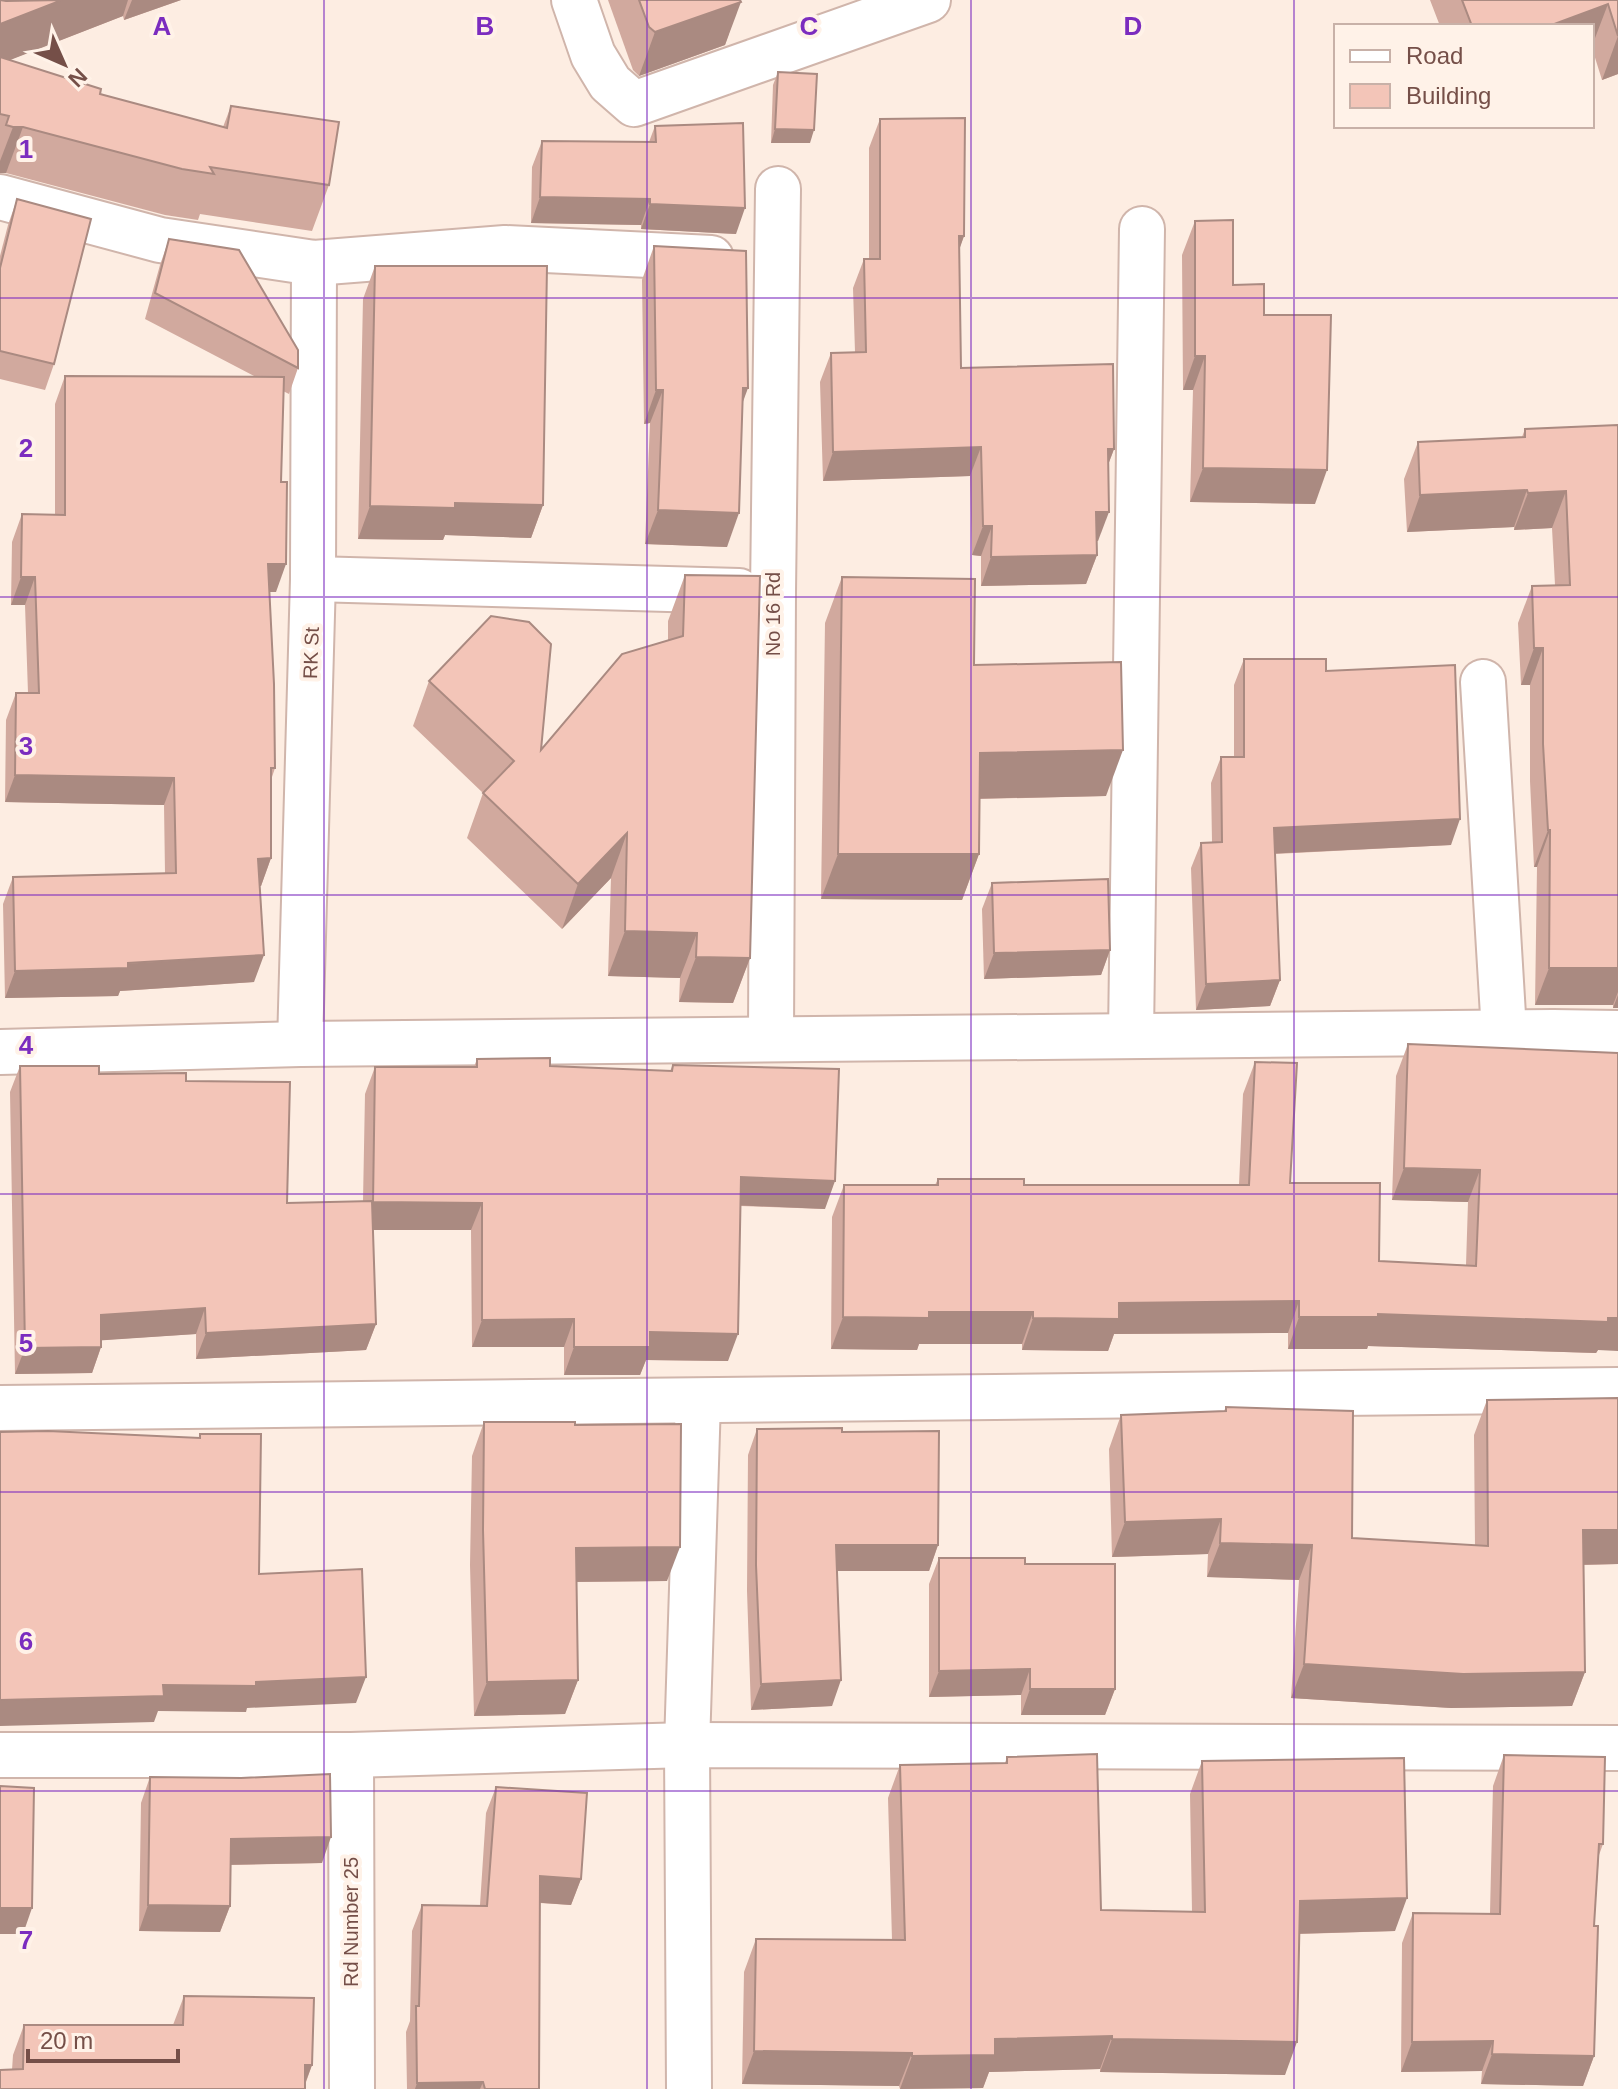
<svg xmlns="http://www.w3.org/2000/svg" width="1618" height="2089" font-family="Helvetica,sans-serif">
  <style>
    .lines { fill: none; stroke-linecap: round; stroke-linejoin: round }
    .minor-casing { stroke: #d0b5ab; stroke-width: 48 }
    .minor { stroke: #fff; stroke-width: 44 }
    .wall { fill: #d1a99e }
    .shaded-wall { fill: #aa8a81 }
    .building { fill: #f3c5b8; stroke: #aa8a81; stroke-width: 2 }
    .grid { fill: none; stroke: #7b2cbf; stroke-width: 2; stroke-opacity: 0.55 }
    .labels { text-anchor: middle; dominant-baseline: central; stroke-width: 8; stroke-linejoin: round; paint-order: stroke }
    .street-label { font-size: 20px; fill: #754f48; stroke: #fff2e8 }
    .grid-label { font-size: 26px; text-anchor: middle; font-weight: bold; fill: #7b2cbf; stroke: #fff2e8; stroke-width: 8; stroke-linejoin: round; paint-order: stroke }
  </style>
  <rect width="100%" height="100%" fill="#fdede2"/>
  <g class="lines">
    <g class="minor-casing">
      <g id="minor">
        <polyline points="574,0 593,55 610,83 634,104 928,0"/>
        <polyline points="0,197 160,240 314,263 505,248 711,258"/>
        <polyline points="313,579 739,591"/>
        <polyline points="1483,682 1504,1032"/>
        <polyline points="1131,1036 1142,229"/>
        <polyline points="771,1039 773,592 778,189"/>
        <polyline points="300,1044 313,579 314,263"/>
        <polyline points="0,1052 300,1044 1553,1032 1618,1033"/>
        <polyline points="0,1408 1618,1390"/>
        <polyline points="0,1755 351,1755 687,1745 1618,1748"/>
        <polyline points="351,1755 352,2089"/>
        <polyline points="689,2089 687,1745 698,1401"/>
      </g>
    </g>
    <use href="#minor" class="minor"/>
  </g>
  <g class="wall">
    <polygon points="0,0 181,0 124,20 123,16 9,60 100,94 223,127 231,106 329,185 312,231 200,214 198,220 165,215 6,173 0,173"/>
    <polygon points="608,0 740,0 725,45 639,76 633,70"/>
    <polygon points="1430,0 1618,0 1618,74 1602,80 1592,48 1592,26 1440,26"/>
    <polygon points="778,72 810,143 771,143 773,85"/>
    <polygon points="880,119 964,236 959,249 961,368 1114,449 1108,465 1098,541 1096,541 1097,555 1086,584 981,586 981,556 972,555 970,476 823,481 820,382 831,353 855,352 853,288 864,259 869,259 869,148"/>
    <polygon points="655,126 736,234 641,229 641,225 531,223 532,167 542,141 649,142"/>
    <polygon points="17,199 54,364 45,390 0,379 0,256 8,225"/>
    <polygon points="1195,221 1233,285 1264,315 1315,504 1190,502 1193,390 1183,390 1182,255"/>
    <polygon points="169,239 298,368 289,394 283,391 276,592 269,592 275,768 271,780 271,858 261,886 260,886 254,982 120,991 118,996 5,998 3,904 13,877 165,873 164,805 5,802 6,720 16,693 28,693 25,605 11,605 12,542 22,514 55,514 55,404 65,376 256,377 145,319 160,265"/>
    <polygon points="654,246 743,403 727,547 645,544 650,423 644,424 642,280"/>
    <polygon points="375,266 543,505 531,538 445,535 443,540 358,539 363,299"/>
    <polygon points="1618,425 1618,1008 1613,1008 1613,1005 1535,1005 1537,867 1534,867 1530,781 1530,685 1521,685 1518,623 1532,586 1555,585 1552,528 1514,530 1514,527 1407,532 1404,479 1418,442 1522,437 1525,429"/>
    <polygon points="685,575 750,958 733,1003 679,1002 680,978 608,976 611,878 562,929 467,838 483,793 413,726 429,681 541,750 668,640 668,621"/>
    <polygon points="842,577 974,665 1106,796 979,799 979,854 962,900 821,899 825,623"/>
    <polygon points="1244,659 1326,671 1451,845 1275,854 1280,980 1270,1006 1196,1010 1191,868 1201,843 1212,842 1211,783 1221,757 1234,757 1234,685"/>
    <polygon points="992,883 1110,950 1101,975 984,979 982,909"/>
    <polygon points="1408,1044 1598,1350 1596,1353 1368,1346 1367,1349 1288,1349 1288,1333 1114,1334 1108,1351 1022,1350 1022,1344 919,1344 917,1350 831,1349 832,1217 844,1185 935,1185 938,1179 1024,1185 1239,1185 1243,1094 1255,1062 1290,1183 1379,1261 1466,1265 1468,1202 1392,1200 1396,1076"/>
    <polygon points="477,1059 550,1066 670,1071 673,1065 825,1209 740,1206 728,1361 646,1360 640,1375 564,1375 564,1347 472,1347 471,1230 373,1230 376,1324 366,1350 196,1359 196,1334 101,1340 101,1347 92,1373 15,1374 10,1092 20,1066 186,1081 287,1203 363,1201 365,1094 375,1067 474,1067"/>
    <polygon points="1618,1398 1618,1564 1584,1565 1585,1672 1572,1706 1451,1708 1291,1698 1299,1580 1207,1577 1208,1554 1112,1557 1109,1449 1121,1415 1224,1411 1226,1407 1352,1538 1475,1546 1474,1435 1487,1400"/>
    <polygon points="484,1422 667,1581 576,1582 578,1680 565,1714 474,1716 470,1565 472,1456"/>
    <polygon points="757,1429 842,1432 938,1545 929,1571 837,1571 832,1706 751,1710 747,1591 748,1455"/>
    <polygon points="939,1558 1025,1564 1115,1689 1105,1715 1021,1715 1021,1695 929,1697 929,1584"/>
    <polygon points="1504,1755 1603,1844 1599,1855 1594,1926 1594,2056 1583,2086 1481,2084 1482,2071 1401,2072 1402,1943 1413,1913 1490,1913 1493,1786"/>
    <polygon points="1007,1757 1101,1910 1192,1912 1190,1794 1202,1761 1395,1931 1300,1934 1285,2075 1100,2072 1100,2069 989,2072 983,2088 900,2089 899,2086 742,2084 744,1972 756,1939 892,1940 888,1798 900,1765 1005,1763"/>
    <polygon points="150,1777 322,1863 230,1865 230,1906 220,1932 139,1931 141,1803"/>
    <polygon points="496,1787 581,1879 571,1905 540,1903 539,2089 407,2089 406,2032 410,2021 412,1931 422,1905 480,1905 486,1813"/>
    <polygon points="184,1996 312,2065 305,2085 12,2070 13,2055 24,2025 173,2025"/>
  </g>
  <g class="shaded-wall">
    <polygon points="62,0 128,0 123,16 0,64 0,24"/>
    <polygon points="132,0 181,0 124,20"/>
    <polygon points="741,2 725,45 639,76 655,32"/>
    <polygon points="1608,4 1592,46 1592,26 1549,26"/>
    <polygon points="1618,36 1618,74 1602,80"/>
    <polygon points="13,127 23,127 6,173 0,173 0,161"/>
    <polygon points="775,129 814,130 810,143 771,143"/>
    <polygon points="540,197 650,199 641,225 531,223"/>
    <polygon points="650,204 745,208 736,234 641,229"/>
    <polygon points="959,236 964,236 954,265"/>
    <polygon points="1195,356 1205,356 1193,390 1183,390"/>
    <polygon points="743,388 748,388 736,421"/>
    <polygon points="656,390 663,390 650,423 644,424"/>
    <polygon points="981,447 970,476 823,481 833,452"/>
    <polygon points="1108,449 1114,449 1103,478"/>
    <polygon points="1203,468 1327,470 1315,504 1190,502"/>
    <polygon points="1527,490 1514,527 1407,532 1420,495"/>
    <polygon points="1566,491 1552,528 1514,530 1528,493"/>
    <polygon points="455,503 543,505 531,538 445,535 443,540 358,539 370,506"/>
    <polygon points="658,510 739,513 727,547 645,544"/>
    <polygon points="1096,512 1109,512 1098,541 1085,541"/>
    <polygon points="983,526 992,526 981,556 972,555"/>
    <polygon points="1097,555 1086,584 981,586 991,557"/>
    <polygon points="268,564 286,564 276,592 258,592"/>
    <polygon points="21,577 35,577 25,605 11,605"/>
    <polygon points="1534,648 1543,648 1530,685 1521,685"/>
    <polygon points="1123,750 1106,796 963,799 980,753"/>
    <polygon points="15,775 174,778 164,805 5,802"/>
    <polygon points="1460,819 1451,845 1265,854 1274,828"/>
    <polygon points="1548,830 1550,830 1537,867 1534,867"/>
    <polygon points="627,833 611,878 562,929 578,884"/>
    <polygon points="838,854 979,854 962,900 821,899"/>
    <polygon points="271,858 261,886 248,886 258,859"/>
    <polygon points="625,931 697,933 680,978 608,976"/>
    <polygon points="1110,950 1101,975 984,979 994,953"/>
    <polygon points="264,955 254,982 120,991 118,996 5,998 15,971"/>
    <polygon points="696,957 750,958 733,1003 679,1002"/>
    <polygon points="1549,968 1618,968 1618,992 1613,1005 1535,1005"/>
    <polygon points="1280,980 1270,1006 1196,1010 1206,984"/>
    <polygon points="1618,995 1618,1008 1613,1008"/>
    <polygon points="1404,1168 1480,1170 1468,1202 1392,1200"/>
    <polygon points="741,1177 835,1181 825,1209 731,1205"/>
    <polygon points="373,1202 482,1203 471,1230 363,1230"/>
    <polygon points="1299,1301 1288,1333 1114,1334 1108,1351 1022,1350 1033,1318 1119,1303"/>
    <polygon points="205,1308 196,1334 92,1341 101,1315"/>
    <polygon points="929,1312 1033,1312 1022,1344 919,1344 917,1350 831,1349 843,1317"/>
    <polygon points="1378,1314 1618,1318 1618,1351 1598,1350 1596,1353 1368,1346 1367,1349 1288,1349 1299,1317"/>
    <polygon points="574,1319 564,1347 472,1347 482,1320"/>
    <polygon points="376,1324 366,1350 196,1359 206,1333"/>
    <polygon points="650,1332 738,1334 728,1361 646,1360 640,1375 564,1375 574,1347"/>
    <polygon points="101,1347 92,1373 15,1374 25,1348"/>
    <polygon points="1221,1519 1208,1554 1112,1557 1125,1522"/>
    <polygon points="1583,1530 1618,1530 1618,1564 1571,1565"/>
    <polygon points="1220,1543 1312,1545 1299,1580 1207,1577"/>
    <polygon points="836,1545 938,1545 929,1571 827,1571"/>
    <polygon points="680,1547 667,1581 563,1582 576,1548"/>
    <polygon points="1304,1664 1585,1672 1572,1706 1451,1708 1291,1698"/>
    <polygon points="1030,1669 1021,1695 929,1697 939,1671"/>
    <polygon points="366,1677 356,1703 247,1708 246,1712 158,1711 154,1722 0,1726 0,1700 163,1685 256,1682"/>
    <polygon points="578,1680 565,1714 474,1716 487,1682"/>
    <polygon points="841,1680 832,1706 751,1710 761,1684"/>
    <polygon points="1030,1689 1115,1689 1105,1715 1021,1715"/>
    <polygon points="331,1837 322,1863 221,1865 231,1839"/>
    <polygon points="540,1876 581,1879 571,1905 530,1902"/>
    <polygon points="1407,1898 1395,1931 1288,1934 1300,1901"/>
    <polygon points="148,1905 230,1906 220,1932 139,1931"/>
    <polygon points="0,1908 32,1908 23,1934 0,1934"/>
    <polygon points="1112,2036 1100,2069 989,2072 983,2088 900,2089 912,2056 995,2039"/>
    <polygon points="1112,2039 1297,2042 1285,2075 1100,2072"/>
    <polygon points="1493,2041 1482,2071 1401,2072 1412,2042"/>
    <polygon points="754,2051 912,2053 899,2086 742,2084"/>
    <polygon points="1492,2054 1594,2056 1583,2086 1481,2084"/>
    <polygon points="305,2065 312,2065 303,2089"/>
    <polygon points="483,2082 480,2089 415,2089 417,2083"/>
  </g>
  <g class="building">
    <polygon points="0,0 6,1 62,0 0,24"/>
    <polygon points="639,0 740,0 741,2 655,32 649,27"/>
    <polygon points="1462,0 1618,0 1618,36 1608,4 1549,26 1472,26"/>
    <polygon points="0,57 101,89 100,94 227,128 231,106 339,122 329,185 210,167 214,174 182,169 23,127 13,127 6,125 9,116 0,114"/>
    <polygon points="778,72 817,74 814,130 775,129"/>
    <polygon points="965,118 964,236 959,236 961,368 1113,364 1114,449 1108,449 1109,512 1096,512 1097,555 991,557 992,526 983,526 981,447 833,452 831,353 866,352 864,259 880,259 880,119"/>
    <polygon points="743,123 745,208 650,204 650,199 540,197 542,141 656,142 655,126"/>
    <polygon points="17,199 91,219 54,364 0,351 0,268"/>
    <polygon points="1233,220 1233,285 1264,284 1264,315 1331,315 1327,470 1203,468 1205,356 1195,356 1195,221"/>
    <polygon points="169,239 239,250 298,350 298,368 155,293"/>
    <polygon points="654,246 746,251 748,388 743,388 739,513 658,510 663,390 656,390"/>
    <polygon points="375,266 547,266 543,505 455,503 455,508 370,506"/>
    <polygon points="65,376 284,377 281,482 287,482 286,564 268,564 274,684 275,768 271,768 271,858 258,859 264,955 128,963 128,968 15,971 13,877 176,873 174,778 15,775 16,693 39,693 35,577 21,577 22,514 65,515"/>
    <polygon points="1618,425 1618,968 1549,968 1550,830 1548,830 1543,744 1543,648 1534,648 1532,586 1570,585 1566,491 1528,493 1527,490 1420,495 1418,442 1525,437 1525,429"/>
    <polygon points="685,575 760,576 750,958 696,957 697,933 625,931 627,833 578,884 483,793 514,761 429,681 491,616 529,622 551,644 541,750 622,654 683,636"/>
    <polygon points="842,577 975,579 974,665 1121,662 1123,750 980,753 979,854 838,854"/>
    <polygon points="1244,659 1326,659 1326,671 1455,665 1460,819 1274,828 1280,980 1206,984 1201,843 1222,842 1221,757 1244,757"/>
    <polygon points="1108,879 1110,950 994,953 992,883"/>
    <polygon points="1408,1044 1618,1053 1618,1318 1608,1318 1608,1322 1378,1314 1378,1317 1299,1317 1299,1301 1119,1303 1119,1319 1033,1318 1033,1312 929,1312 929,1318 843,1317 844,1185 938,1185 938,1179 1024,1179 1024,1185 1249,1185 1255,1062 1297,1063 1290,1183 1380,1183 1379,1261 1476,1266 1480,1170 1404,1168"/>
    <polygon points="550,1058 550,1066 672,1071 673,1065 839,1069 835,1181 741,1177 738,1334 650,1332 650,1347 574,1347 574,1319 482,1320 482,1203 373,1202 375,1067 477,1067 477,1059"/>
    <polygon points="20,1066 99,1066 99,1074 186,1073 186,1081 290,1082 287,1203 372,1201 376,1324 206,1333 205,1308 101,1315 101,1347 25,1348"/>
    <polygon points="1618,1398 1618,1530 1583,1530 1585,1672 1463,1674 1304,1664 1312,1545 1220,1543 1221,1519 1125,1522 1121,1415 1226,1411 1226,1407 1353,1411 1352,1538 1488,1546 1487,1400"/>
    <polygon points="484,1422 575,1422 575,1425 681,1424 680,1547 576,1548 578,1680 487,1682 483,1530"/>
    <polygon points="842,1428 842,1432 939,1431 938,1545 836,1545 841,1680 761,1684 756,1565 757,1429"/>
    <polygon points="48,1431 200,1438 200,1434 261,1434 259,1574 362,1569 366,1677 256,1682 256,1686 163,1685 164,1696 0,1700 0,1432"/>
    <polygon points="939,1558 1025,1558 1025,1564 1115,1564 1115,1689 1030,1689 1030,1669 939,1671"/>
    <polygon points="1097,1754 1101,1910 1205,1912 1202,1761 1404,1758 1407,1898 1300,1901 1297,2042 1112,2039 1112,2036 995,2039 995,2055 912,2056 912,2053 754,2051 756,1939 905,1940 900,1765 1007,1763 1007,1757"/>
    <polygon points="1504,1755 1605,1757 1603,1844 1599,1844 1594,1926 1598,1926 1594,2056 1492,2054 1493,2041 1412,2042 1413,1913 1500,1914"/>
    <polygon points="330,1774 331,1837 231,1839 230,1906 148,1905 150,1777 241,1778"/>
    <polygon points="0,1786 34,1788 32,1908 0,1908"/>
    <polygon points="496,1787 587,1793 581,1879 540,1876 539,2089 485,2089 483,2082 417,2083 416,2006 419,2006 422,1905 487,1906"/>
    <polygon points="184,1996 314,1998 312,2065 305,2065 305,2089 0,2089 0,2070 23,2069 24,2025 183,2025"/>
  </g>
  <path class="grid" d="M 324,0 L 324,2089M 647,0 L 647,2089M 971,0 L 971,2089M 1294,0 L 1294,2089M 0,298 L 1618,298M 0,597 L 1618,597M 0,895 L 1618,895M 0,1194 L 1618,1194M 0,1492 L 1618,1492M 0,1791 L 1618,1791"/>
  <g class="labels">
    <g class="street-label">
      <text transform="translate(773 614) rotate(-90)">No 16 Rd</text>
      <text transform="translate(311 653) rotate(-88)">RK St</text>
      <text transform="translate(351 1922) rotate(-90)">Rd Number 25</text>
    </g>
  </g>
  <g class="grid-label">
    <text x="162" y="35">A</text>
    <text x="485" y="35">B</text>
    <text x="809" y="35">C</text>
    <text x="1133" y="35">D</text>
    <text x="26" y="158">1</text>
    <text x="26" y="457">2</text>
    <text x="26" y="755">3</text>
    <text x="26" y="1054">4</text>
    <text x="26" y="1352">5</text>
    <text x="26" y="1650">6</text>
    <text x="26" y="1949">7</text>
  </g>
  <rect x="1334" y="24" width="260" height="104" fill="#fff2e8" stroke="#c8b1a8" stroke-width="2"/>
  <rect x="1350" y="50" width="40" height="12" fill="#ffffff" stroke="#c8b1a8" stroke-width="2"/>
  <text x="1406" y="64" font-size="24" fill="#754f48">Road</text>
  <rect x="1350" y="84" width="40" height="24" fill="#f3c5b8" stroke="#c8b1a8" stroke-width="2"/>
  <text x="1406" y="104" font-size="24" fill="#754f48">Building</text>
  <g transform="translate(64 64) rotate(135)" stroke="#fff2e8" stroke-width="6" paint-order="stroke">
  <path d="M0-6L14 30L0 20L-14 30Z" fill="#754f48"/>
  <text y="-12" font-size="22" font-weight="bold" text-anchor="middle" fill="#754f48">N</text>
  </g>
  <path d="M28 2049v12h150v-12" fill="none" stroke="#754f48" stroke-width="4"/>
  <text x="40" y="2049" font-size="24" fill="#754f48" stroke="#fff2e8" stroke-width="6" paint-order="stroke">20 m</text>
</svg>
